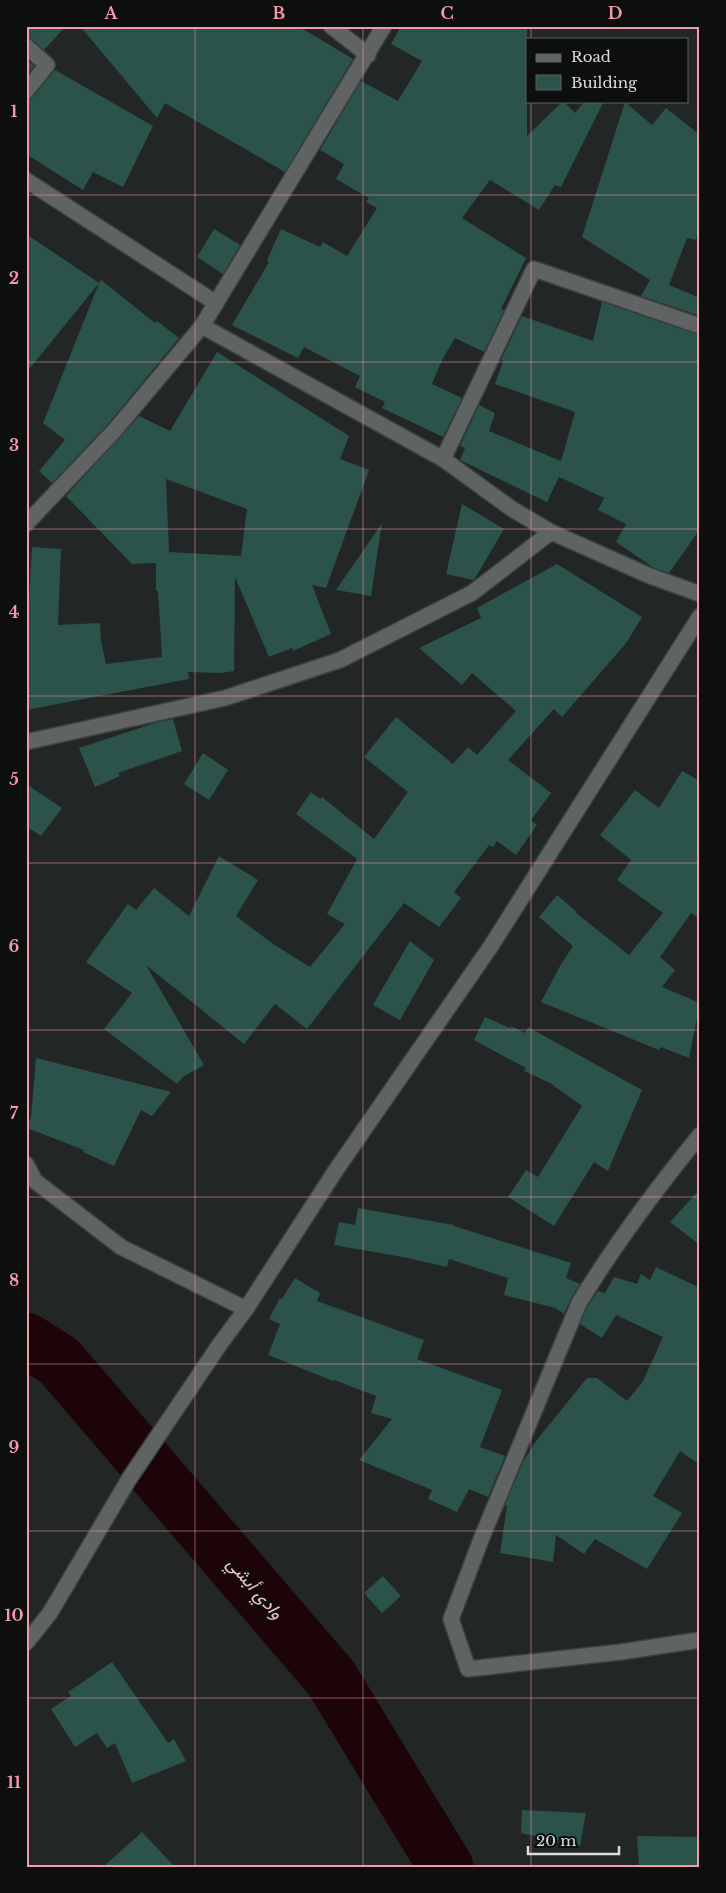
<svg xmlns="http://www.w3.org/2000/svg" width="726" height="1893" font-family="'Libre Baskerville',Vazirmatn,serif">
  <style>
    .lines { fill: none; stroke-linecap: round; stroke-linejoin: round }
    .river { stroke: #1d0409; stroke-width: 55 }
    .building { fill: #2b524b; fill-rule: evenodd }
    .street-casing { stroke: #3d4140; stroke-width: 18 }
    .street { stroke: #5f6463; stroke-width: 15 }
    .grid { fill: none; stroke: #f39aa9; stroke-width: 1; stroke-opacity: 0.55 }
    .labels { text-anchor: middle; dominant-baseline: central; stroke-width: 4.5; stroke-linejoin: round; paint-order: stroke }
    .water-label { font-size: 18px; font-style: italic; fill: #f7c2c9; stroke: #0d0f0f }
    .neatline { fill: none; stroke: #f39aa9; stroke-width: 2 }
    .grid-label { font-size: 16px; text-anchor: middle; font-weight: bold; fill: #f39aa9 }
  </style>
  <rect width="100%" height="100%" fill="#222726"/>
  <g class="lines">
    <polyline class="river" points="26,1340 59,1361 331,1678 446,1867"/>
  </g>
  <g class="building">
    <polygon points="26,26 66,26 44,50 32,39 26,37"/>
    <polygon points="80,26 298,26 353,59 285,172 165,103 157,118"/>
    <polygon points="401,26 527,26 527,136 563,101 575,113 585,101 604,101 561,187 555,185 539,210 490,180 462,218 526,258 501,309 504,310 484,352 455,338 442,360 432,384 462,398 443,437 382,408 385,402 355,387 360,376 304,347 298,358 232,325 269,262 267,260 281,229 320,247 323,242 347,256 377,208 366,202 369,198 336,179 344,164 320,150 361,81 398,101 422,61 391,44"/>
    <polygon points="26,59 34,66 26,76"/>
    <polygon points="55,70 153,126 123,187 93,172 83,190 26,154 26,100 33,97"/>
    <polygon points="625,102 652,125 666,108 700,135 700,224 696,240 687,238 669,285 700,298 700,316 641,296 650,280 582,237"/>
    <polygon points="214,229 240,245 223,274 197,257"/>
    <polygon points="26,234 99,283 101,280 155,323 157,321 179,338 108,424 52,483 39,471 65,440 43,423 99,283 26,373"/>
    <polygon points="602,302 700,335 700,529 669,573 654,568 616,542 626,524 598,510 604,498 559,477 547,502 460,460 465,448 460,446 479,405 495,413 489,431 561,461 575,412 495,384 503,361 501,360 522,316 593,341"/>
    <path d="M 217,352 L 349,436 L 340,459 L 369,470 L 326,588 L 312,585 L 331,634 L 293,651 L 292,648 L 269,657 L 235,577 L 234,671 L 221,673 L 188,672 L 189,679 L 26,710 L 26,600 L 29,601 L 32,547 L 61,549 L 58,625 L 100,623 L 101,641 L 106,664 L 162,657 L 158,591 L 156,591 L 156,563 L 132,564 L 66,496 L 139,416 L 170,431 ZM 166,479 L 247,509 L 241,556 L 169,552 Z"/>
    <polygon points="462,504 504,529 474,580 446,574"/>
    <polygon points="382,523 371,596 336,590"/>
    <polygon points="557,564 642,617 627,642 562,717 554,709 508,760 551,793 531,820 537,825 516,855 497,841 493,847 489,845 454,892 461,898 439,927 404,903 307,1029 275,1004 244,1044 146,965 204,1065 183,1077 177,1084 104,1029 132,993 86,962 128,904 136,910 154,888 189,916 219,856 258,880 236,916 273,944 310,967 345,924 327,914 357,859 296,814 311,792 320,799 322,797 374,839 408,792 364,757 396,717 453,764 468,747 477,755 516,711 472,673 462,685 419,648 481,618 477,608"/>
    <polygon points="173,719 182,751 118,773 120,776 95,787 79,748 155,723"/>
    <polygon points="203,753 228,770 209,800 184,784"/>
    <polygon points="682,771 700,781 700,919 691,913 660,957 675,970 662,987 700,1003 689,1058 661,1047 659,1050 541,1002 560,966 573,946 539,917 557,895 577,912 576,913 629,955 663,913 617,880 631,860 600,835 635,790 659,808"/>
    <polygon points="26,784 62,808 41,836 26,826"/>
    <polygon points="410,941 434,960 400,1020 373,1005"/>
    <polygon points="485,1017 510,1028 511,1026 525,1033 528,1027 642,1090 608,1171 594,1162 554,1226 508,1197 526,1170 538,1177 582,1106 550,1083 524,1071 526,1068 474,1040"/>
    <polygon points="36,1058 171,1092 152,1116 141,1110 114,1166 83,1152 84,1150 27,1128 31,1117"/>
    <polygon points="700,1189 700,1245 670,1222"/>
    <polygon points="358,1208 454,1225 454,1226 571,1263 566,1278 580,1284 571,1298 564,1314 555,1308 504,1295 508,1278 449,1259 447,1267 408,1258 334,1245 339,1222 355,1225"/>
    <polygon points="656,1267 700,1288 700,1465 680,1451 653,1496 682,1513 647,1569 595,1539 584,1554 556,1535 553,1562 500,1553 507,1506 505,1505 523,1462 536,1441 587,1378 597,1378 627,1401 643,1381 663,1337 616,1315 602,1338 580,1324 587,1307 598,1291 605,1293 614,1277 637,1284 641,1274 650,1280"/>
    <polygon points="295,1278 320,1293 317,1301 424,1340 417,1359 502,1390 480,1447 505,1456 488,1497 469,1489 457,1512 428,1499 432,1490 359,1460 392,1419 371,1413 376,1396 334,1380 333,1381 268,1355 280,1324 269,1319 280,1298 282,1299"/>
    <polygon points="383,1576 401,1596 382,1613 364,1593"/>
    <polygon points="112,1662 168,1743 174,1739 186,1761 132,1783 115,1743 107,1748 97,1733 75,1747 51,1709 71,1696 68,1692"/>
    <polygon points="522,1810 586,1813 580,1846 521,1833"/>
    <polygon points="142,1832 175,1867 103,1867"/>
    <polygon points="637,1836 700,1837 700,1867 639,1867"/>
  </g>
  <g class="lines">
    <g class="street-casing">
      <g id="street">
        <polyline points="331,26 368,55"/>
        <polyline points="26,46 47,65 26,91"/>
        <polyline points="26,180 216,303"/>
        <polyline points="202,326 443,459 512,509 551,532 650,576 700,594"/>
        <polyline points="443,459 534,269 700,326"/>
        <polyline points="26,524 115,430 202,326 384,26"/>
        <polyline points="26,742 225,698 340,660 472,593 551,532"/>
        <path d="M 700,1135 C 656,1189 615,1244 579,1303 L 482,1537 L 451,1619 L 468,1669 L 621,1652 L 700,1640"/>
        <polyline points="26,1164 35,1181 121,1247 246,1309"/>
        <polyline points="26,1643 50,1613 129,1479 220,1344 246,1309 336,1170 491,946 700,616"/>
      </g>
    </g>
    <use href="#street" class="street"/>
  </g>
  <path class="grid" d="M 195,26 L 195,1867M 363,26 L 363,1867M 531,26 L 531,39M 531,101 L 531,1867M 26,195 L 700,195M 26,362 L 700,362M 26,529 L 700,529M 26,696 L 700,696M 26,863 L 700,863M 26,1030 L 700,1030M 26,1197 L 700,1197M 26,1364 L 700,1364M 26,1531 L 700,1531M 26,1698 L 700,1698"/>
  <g class="labels">
    <g class="water-label">
      <text transform="translate(255 1588) rotate(49)">وادي أبشي</text>
    </g>
  </g>
  <rect width="726" height="1893" fill="none" stroke="#0d0f0f" stroke-width="55"/>
  <rect x="526" y="38" width="162" height="65" fill="#0d0f0f" stroke="#5f6161"/>
  <rect x="536" y="54" width="25" height="8" fill="#5f6463" stroke="#5f6161"/>
  <text x="571" y="62" font-size="15" fill="#dadddc">Road</text>
  <rect x="536" y="75" width="25" height="15" fill="#2b524b" stroke="#5f6161"/>
  <text x="571" y="88" font-size="15" fill="#dadddc">Building</text>
  <path d="M528 1846v8h91v-8" fill="none" stroke="#dadddc" stroke-width="2.5"/>
  <text x="536" y="1846" font-size="15" fill="#dadddc" stroke="#0d0f0f" stroke-width="4" paint-order="stroke">20 m</text>
  <rect x="28" y="28" width="670" height="1838" class="neatline"/>
  <g class="grid-label">
    <text x="111" y="19">A</text>
    <text x="279" y="19">B</text>
    <text x="447" y="19">C</text>
    <text x="615" y="19">D</text>
    <text x="14" y="117">1</text>
    <text x="14" y="284">2</text>
    <text x="14" y="451">3</text>
    <text x="14" y="618">4</text>
    <text x="14" y="785">5</text>
    <text x="14" y="952">6</text>
    <text x="14" y="1119">7</text>
    <text x="14" y="1286">8</text>
    <text x="14" y="1453">9</text>
    <text x="14" y="1621">10</text>
    <text x="14" y="1788">11</text>
  </g>
</svg>
